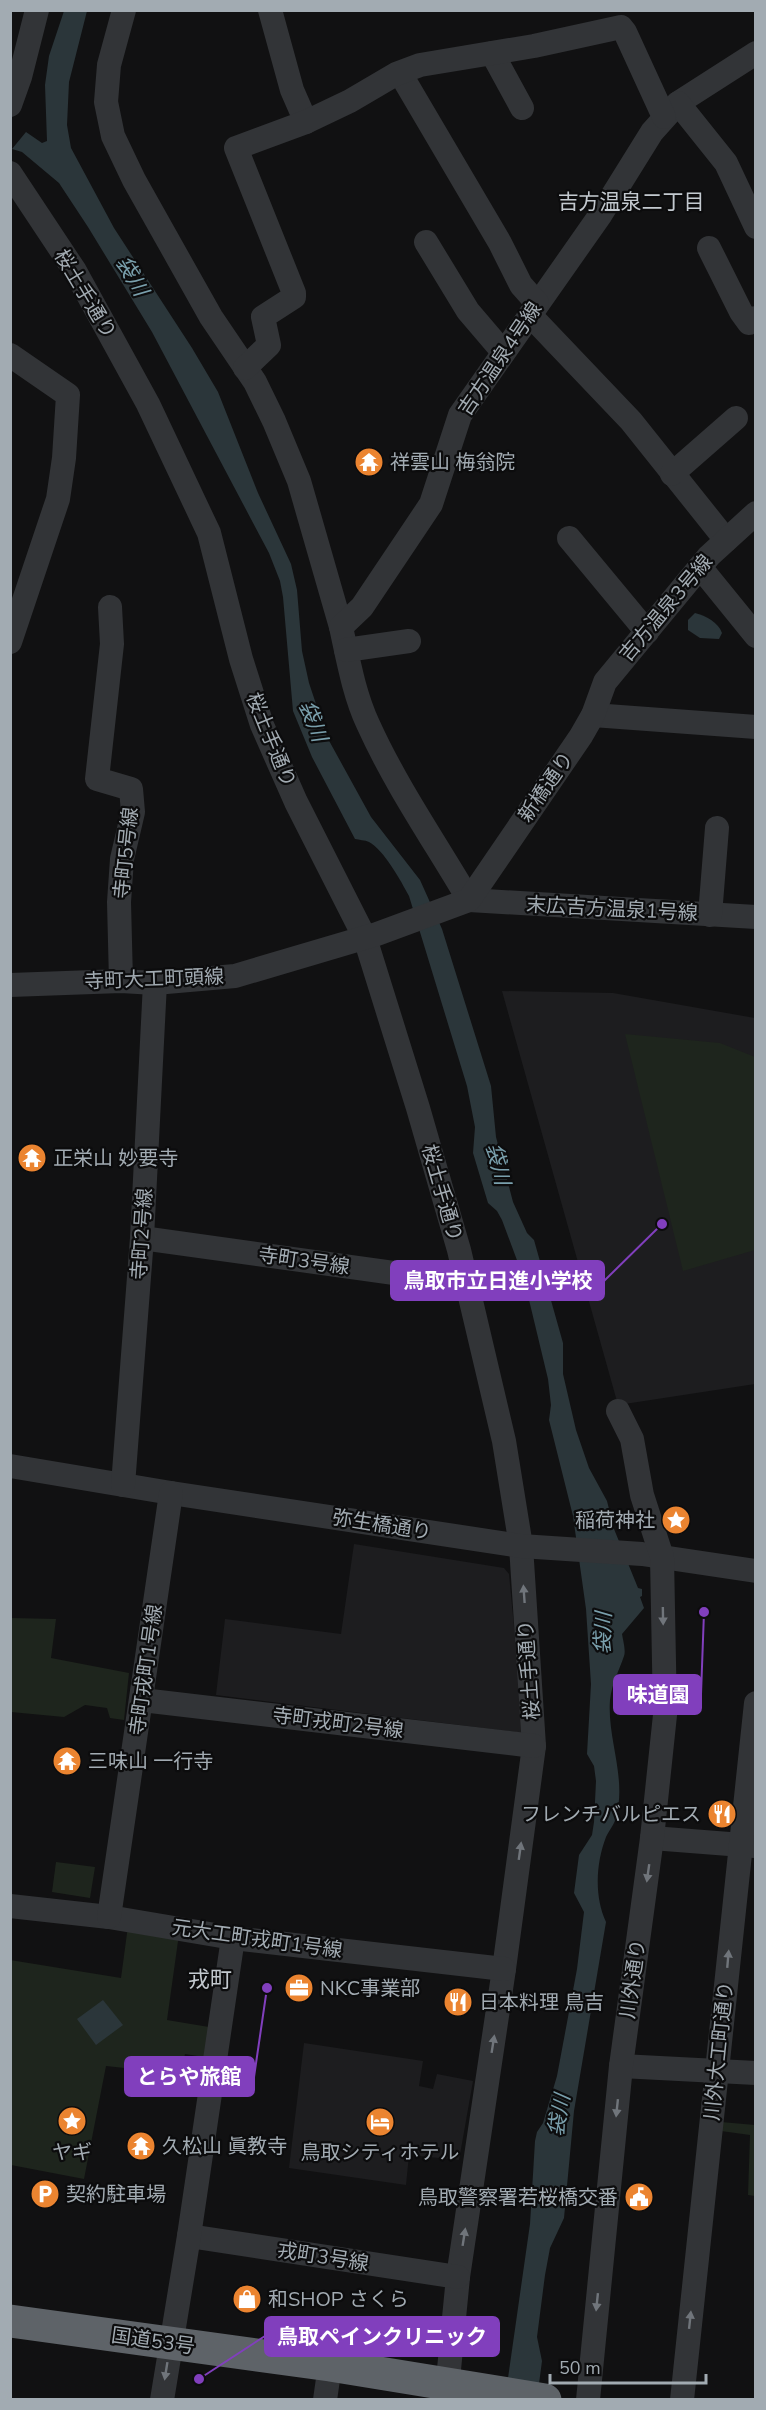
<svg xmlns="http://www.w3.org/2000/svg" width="766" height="2410" font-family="'Nunito Sans','Noto Sans JP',sans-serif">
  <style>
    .built { fill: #1d1d1f }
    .green { fill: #1e251d }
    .water { fill: #2b363a }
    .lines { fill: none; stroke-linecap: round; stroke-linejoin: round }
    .minor { stroke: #323437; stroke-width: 24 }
    .highway { stroke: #5e6368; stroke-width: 33 }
    .oneway { fill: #70757b }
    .labels { text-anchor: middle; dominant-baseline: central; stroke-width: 4.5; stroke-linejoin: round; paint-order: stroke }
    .street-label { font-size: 20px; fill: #a2abb2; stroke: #0c0c0d }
    .poi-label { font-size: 20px; fill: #a2abb2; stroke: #0c0c0d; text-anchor: start }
    .neighbourhood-label { font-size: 21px; fill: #c3c9cf; stroke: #0c0c0d }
    .water-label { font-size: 21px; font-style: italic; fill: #7aa0ad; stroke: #0c0c0d }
    .quarter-label { font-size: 22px; fill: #c3c9cf; stroke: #0c0c0d }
    .leader { fill: none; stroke: #813fbd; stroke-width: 2 }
    .callout-dot { fill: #813fbd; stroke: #0c0c0d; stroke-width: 2 }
    .callout { fill: #813fbd; stroke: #813fbd; stroke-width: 2 }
    .callout-label { font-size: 21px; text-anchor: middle; font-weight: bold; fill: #fff }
  </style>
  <rect width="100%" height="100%" fill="#111112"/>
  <g class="built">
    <polygon points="502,991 613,993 755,1018 755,1384 618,1405"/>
    <polygon points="354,1544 504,1568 509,1574 524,1733 216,1695 225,1619 341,1634"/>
    <polygon points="304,2043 423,2061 419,2086 433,2089 437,2074 473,2081 459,2160 409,2155 406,2185 289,2168"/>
  </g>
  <g class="green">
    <polygon points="625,1034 720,1043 755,1057 755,1250 683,1271"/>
    <polygon points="11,1618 56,1619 51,1658 129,1673 124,1720 110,1718 107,1708 85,1705 64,1717 11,1712"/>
    <polygon points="56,1862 95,1867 90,1898 52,1892"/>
    <polygon points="128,1926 179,1934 167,2020 209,2027 204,2057 185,2054 181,2074 106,2066 84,2179 11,2165 10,1960 121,1978"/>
    <polygon points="721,2122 755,2125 755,2196 748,2195 750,2135 721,2131"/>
  </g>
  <g class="water">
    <path d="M 64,11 L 87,11 L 69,82 L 67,125 L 71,148 L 114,228 L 192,348 L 218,392 L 258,493 L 291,564 L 297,590 L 302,651 L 309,683 L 327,737 L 371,817 L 420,880 L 442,929 L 491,1086 L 496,1137 L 513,1202 L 527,1233 L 534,1240 L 563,1343 L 563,1374 L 576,1430 L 589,1468 L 607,1501 L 614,1529 L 638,1588 L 642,1589 L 642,1596 L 640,1597 L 644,1608 L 622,1634 C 623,1640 626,1651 624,1656 C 619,1671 612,1683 610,1700 C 607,1739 627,1778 616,1817 C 615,1824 609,1830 606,1837 C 596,1863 594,1896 606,1922 L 574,2111 L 564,2218 L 550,2248 L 545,2275 L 537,2337 L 542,2361 L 537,2399 L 505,2399 L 530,2224 L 535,2141 L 537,2132 L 543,2123 L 557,2076 L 577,1969 L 584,1912 L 574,1893 L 579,1855 L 592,1835 L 594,1822 L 596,1781 L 594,1766 L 587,1754 L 591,1684 L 586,1609 L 573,1516 L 549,1420 L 551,1405 L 548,1379 L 524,1279 L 502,1220 L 497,1211 L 488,1203 L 473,1153 L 475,1127 L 467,1086 L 409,896 C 401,881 384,850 369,842 C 365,840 359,840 355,839 L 312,757 L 293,711 L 283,597 L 280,581 L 269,553 L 152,332 L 88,227 L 59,183 L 22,152 L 12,149 L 26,132 L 42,143 L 47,141 L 45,85 L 49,56 Z"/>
    <path d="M 695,613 C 706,616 718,622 722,633 L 719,639 L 700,638 L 688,630 L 688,620 Z"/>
    <polygon points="103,2000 123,2025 96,2045 77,2019"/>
  </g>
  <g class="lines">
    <g class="minor">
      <polyline points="124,10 109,65 106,102 113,136 134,180 211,317 255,382 274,421 299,481 341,627"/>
      <polyline points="270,10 292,90 306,122"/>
      <polyline points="492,53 522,108"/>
      <path d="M 756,53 L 678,103 L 652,132 L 601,214 L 460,415 L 431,504 L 362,607 L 341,627 C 348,659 354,694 368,724 C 396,786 435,842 469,900 L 756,917"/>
      <polyline points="400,73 500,243 521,285 537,303"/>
      <polyline points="678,103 726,163 756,227"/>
      <polyline points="10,105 20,77 37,10"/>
      <polyline points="10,173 75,271 148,404 209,533 241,659 262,725 296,802 365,938 418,1108 459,1250 504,1441 521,1546 534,1746 504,1969 458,2277 446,2400"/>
      <polyline points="426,242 468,311 503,352"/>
      <polyline points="709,248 741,312 749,323 756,318"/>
      <polyline points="530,315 631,421 726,540"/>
      <polyline points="10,355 68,395 64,458 58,499 10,642"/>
      <polyline points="245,368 269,345 263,317 294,297 294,293 236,148 306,122 350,101 396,74 420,65 534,46 621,27 625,32 664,117"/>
      <polyline points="672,474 736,418"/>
      <polyline points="569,538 647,632"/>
      <polyline points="700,567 756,636"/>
      <polyline points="110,607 112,644 97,779 131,789 133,812 122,859 119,902 121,981"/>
      <polyline points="346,650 409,641"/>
      <polyline points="593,715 756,727"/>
      <polyline points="710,915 717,828"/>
      <polyline points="10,985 121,981 155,983 235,976 377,934 469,900 581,736 593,715 605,682 709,556 756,513"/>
      <polyline points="142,1238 466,1283"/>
      <polyline points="10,1466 171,1493 521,1546 642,1554 756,1571"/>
      <polyline points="123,1485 142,1238 155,983"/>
      <polyline points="142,1700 534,1746"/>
      <polyline points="652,1838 755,1846"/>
      <polyline points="10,1906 109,1917 233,1938 504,1969"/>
      <polyline points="109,1917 171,1493"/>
      <polyline points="621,2066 756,2073"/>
      <polyline points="189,2236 458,2277"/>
      <polyline points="162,2400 189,2236 233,1938"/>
      <polyline points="325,2400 330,2365"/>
      <polyline points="588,2400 621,2066 652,1838 665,1715 662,1557 642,1495 632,1439 618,1411"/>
      <polyline points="682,2400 756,1703"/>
    </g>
    <polyline class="highway" points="10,2321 330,2365 545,2400"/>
  </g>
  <defs><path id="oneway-solid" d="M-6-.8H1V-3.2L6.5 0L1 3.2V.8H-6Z" transform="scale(1.5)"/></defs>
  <g class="oneway">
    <use href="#oneway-solid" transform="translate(524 1594) rotate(-94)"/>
    <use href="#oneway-solid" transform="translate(663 1616) rotate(89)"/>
    <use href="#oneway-solid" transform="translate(520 1851) rotate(-82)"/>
    <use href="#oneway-solid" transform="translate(648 1873) rotate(98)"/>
    <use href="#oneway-solid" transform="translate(728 1959) rotate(-85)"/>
    <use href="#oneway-solid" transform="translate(493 2044) rotate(-81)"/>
    <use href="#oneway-solid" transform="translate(617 2108) rotate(96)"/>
    <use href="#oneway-solid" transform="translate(464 2237) rotate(-81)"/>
    <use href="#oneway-solid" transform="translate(597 2302) rotate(96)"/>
    <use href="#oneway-solid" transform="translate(690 2320) rotate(-84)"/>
    <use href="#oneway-solid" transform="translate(166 2371) rotate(99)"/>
  </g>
  <defs>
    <g id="temple-disc" transform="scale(1.5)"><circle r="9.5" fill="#eb8430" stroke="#0c0c0d"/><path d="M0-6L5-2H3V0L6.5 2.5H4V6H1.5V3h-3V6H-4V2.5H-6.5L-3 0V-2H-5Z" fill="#fff"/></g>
    <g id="sight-disc" transform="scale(1.5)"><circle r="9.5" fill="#eb8430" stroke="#0c0c0d"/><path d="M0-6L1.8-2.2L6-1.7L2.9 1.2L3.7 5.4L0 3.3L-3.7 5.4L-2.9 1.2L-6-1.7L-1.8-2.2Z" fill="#fff"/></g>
    <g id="restaurant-disc" transform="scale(1.5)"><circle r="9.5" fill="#eb8430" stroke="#0c0c0d"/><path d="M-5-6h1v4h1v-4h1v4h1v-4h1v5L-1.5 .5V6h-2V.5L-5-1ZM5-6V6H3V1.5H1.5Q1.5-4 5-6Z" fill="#fff"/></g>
    <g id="office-disc" transform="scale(1.5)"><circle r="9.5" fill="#eb8430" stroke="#0c0c0d"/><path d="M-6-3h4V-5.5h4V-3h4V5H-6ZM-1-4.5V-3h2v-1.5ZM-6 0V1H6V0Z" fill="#fff"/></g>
    <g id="hotel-disc" transform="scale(1.5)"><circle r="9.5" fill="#eb8430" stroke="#0c0c0d"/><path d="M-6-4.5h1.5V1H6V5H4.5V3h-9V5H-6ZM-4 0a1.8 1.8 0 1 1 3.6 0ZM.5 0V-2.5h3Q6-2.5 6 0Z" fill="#fff"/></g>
    <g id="parking-disc" transform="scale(1.5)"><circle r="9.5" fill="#eb8430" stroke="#0c0c0d"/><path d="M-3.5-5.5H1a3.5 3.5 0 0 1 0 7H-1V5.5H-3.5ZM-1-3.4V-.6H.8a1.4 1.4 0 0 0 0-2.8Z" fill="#fff"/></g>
    <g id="civic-disc" transform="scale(1.5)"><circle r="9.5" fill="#eb8430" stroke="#0c0c0d"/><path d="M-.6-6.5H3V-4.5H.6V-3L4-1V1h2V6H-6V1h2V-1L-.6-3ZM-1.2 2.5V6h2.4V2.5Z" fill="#fff"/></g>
    <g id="shop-disc" transform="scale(1.5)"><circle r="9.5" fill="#eb8430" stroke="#0c0c0d"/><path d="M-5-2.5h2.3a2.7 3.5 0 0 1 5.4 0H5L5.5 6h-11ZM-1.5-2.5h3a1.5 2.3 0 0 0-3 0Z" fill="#fff"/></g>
  </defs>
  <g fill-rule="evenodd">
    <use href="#temple-disc" x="369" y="462"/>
    <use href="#temple-disc" x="32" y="1158"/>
    <use href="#sight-disc" x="676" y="1520"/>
    <use href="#temple-disc" x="67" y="1761"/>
    <use href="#restaurant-disc" x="722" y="1814"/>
    <use href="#office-disc" x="299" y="1988"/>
    <use href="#restaurant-disc" x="458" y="2002"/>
    <use href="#sight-disc" x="72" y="2121"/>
    <use href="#hotel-disc" x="380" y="2122"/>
    <use href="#temple-disc" x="141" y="2146"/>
    <use href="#parking-disc" x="45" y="2194"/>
    <use href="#civic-disc" x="639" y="2197"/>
    <use href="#shop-disc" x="247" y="2299"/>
  </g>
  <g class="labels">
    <g class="street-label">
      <text transform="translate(85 294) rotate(59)">桜土手通り</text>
      <text transform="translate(500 359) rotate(-56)">吉方温泉4号線</text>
      <text transform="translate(666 608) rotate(-50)">吉方温泉3号線</text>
      <text transform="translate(271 740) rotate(68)">桜土手通り</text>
      <text transform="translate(546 787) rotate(-55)">新橋通り</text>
      <text transform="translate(126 853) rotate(-84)">寺町5号線</text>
      <text transform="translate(612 909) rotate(3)">末広吉方温泉1号線</text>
      <text transform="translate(154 979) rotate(-2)">寺町大工町頭線</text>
      <text transform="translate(442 1193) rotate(74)">桜土手通り</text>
      <text transform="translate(142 1234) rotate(-86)">寺町2号線</text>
      <text transform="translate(304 1261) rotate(8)">寺町3号線</text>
      <text transform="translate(382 1525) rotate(9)">弥生橋通り</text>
      <text transform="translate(146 1670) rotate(-82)">寺町戎町1号線</text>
      <text transform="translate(529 1670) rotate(-94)">桜土手通り</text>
      <text transform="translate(338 1723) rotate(7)">寺町戎町2号線</text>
      <text transform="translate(257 1939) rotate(8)">元大工町戎町1号線</text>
      <text transform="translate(633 1979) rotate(-82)">川外通り</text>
      <text transform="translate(719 2051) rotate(-84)">川外大工町通り</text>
      <text transform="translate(323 2257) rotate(9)">戎町3号線</text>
      <text transform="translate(153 2341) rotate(8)">国道53号</text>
    </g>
    <g class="poi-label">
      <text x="390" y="462">祥雲山 梅翁院</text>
      <text x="53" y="1158">正栄山 妙要寺</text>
      <text x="655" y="1520" text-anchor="end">稲荷神社</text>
      <text x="88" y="1761">三味山 一行寺</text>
      <text x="701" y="1814" text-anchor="end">フレンチバルピエス</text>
      <text x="320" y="1988">NKC事業部</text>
      <text x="479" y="2002">日本料理 鳥吉</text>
      <text x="162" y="2146">久松山 眞教寺</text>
      <text x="72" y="2152" text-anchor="middle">ヤギ</text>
      <text x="380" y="2152" text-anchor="middle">鳥取シティホテル</text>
      <text x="66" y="2194">契約駐車場</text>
      <text x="618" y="2197" text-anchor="end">鳥取警察署若桜橋交番</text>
      <text x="268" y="2299">和SHOP さくら</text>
    </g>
    <g class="neighbourhood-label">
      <text x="631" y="202">吉方温泉二丁目</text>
    </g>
    <g class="water-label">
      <text transform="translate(132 276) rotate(60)">袋川</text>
      <text transform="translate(313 721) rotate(69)">袋川</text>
      <text transform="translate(498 1164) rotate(76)">袋川</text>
      <text transform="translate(603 1633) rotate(-88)">袋川</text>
      <text transform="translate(559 2115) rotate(-80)">袋川</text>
    </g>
    <g class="quarter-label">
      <text x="210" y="1980">戎町</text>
    </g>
  </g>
  <path class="leader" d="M662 1224L604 1281M704 1612L701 1694M267 1988L254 2077M199 2379L265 2336"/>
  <g class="callout-dot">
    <circle cx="662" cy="1224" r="6"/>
    <circle cx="704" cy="1612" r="6"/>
    <circle cx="267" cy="1988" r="6"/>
    <circle cx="199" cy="2379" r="6"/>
  </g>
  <g class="callout">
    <rect x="391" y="1261" width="213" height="39" rx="6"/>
    <rect x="614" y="1675" width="87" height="39" rx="6"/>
    <rect x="125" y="2057" width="129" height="39" rx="6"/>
    <rect x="265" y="2317" width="234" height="39" rx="6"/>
  </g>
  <g class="callout-label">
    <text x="498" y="1288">鳥取市立日進小学校</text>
    <text x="658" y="1702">味道園</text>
    <text x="189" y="2084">とらや旅館</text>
    <text x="382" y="2344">鳥取ペインクリニック</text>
  </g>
  <rect width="766" height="2410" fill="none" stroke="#a2abb2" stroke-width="24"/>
  <path d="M550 2374v9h156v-9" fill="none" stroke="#a2abb2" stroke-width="3"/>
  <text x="559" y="2374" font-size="18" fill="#a2abb2" stroke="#0c0c0d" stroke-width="4.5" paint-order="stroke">50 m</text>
</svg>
